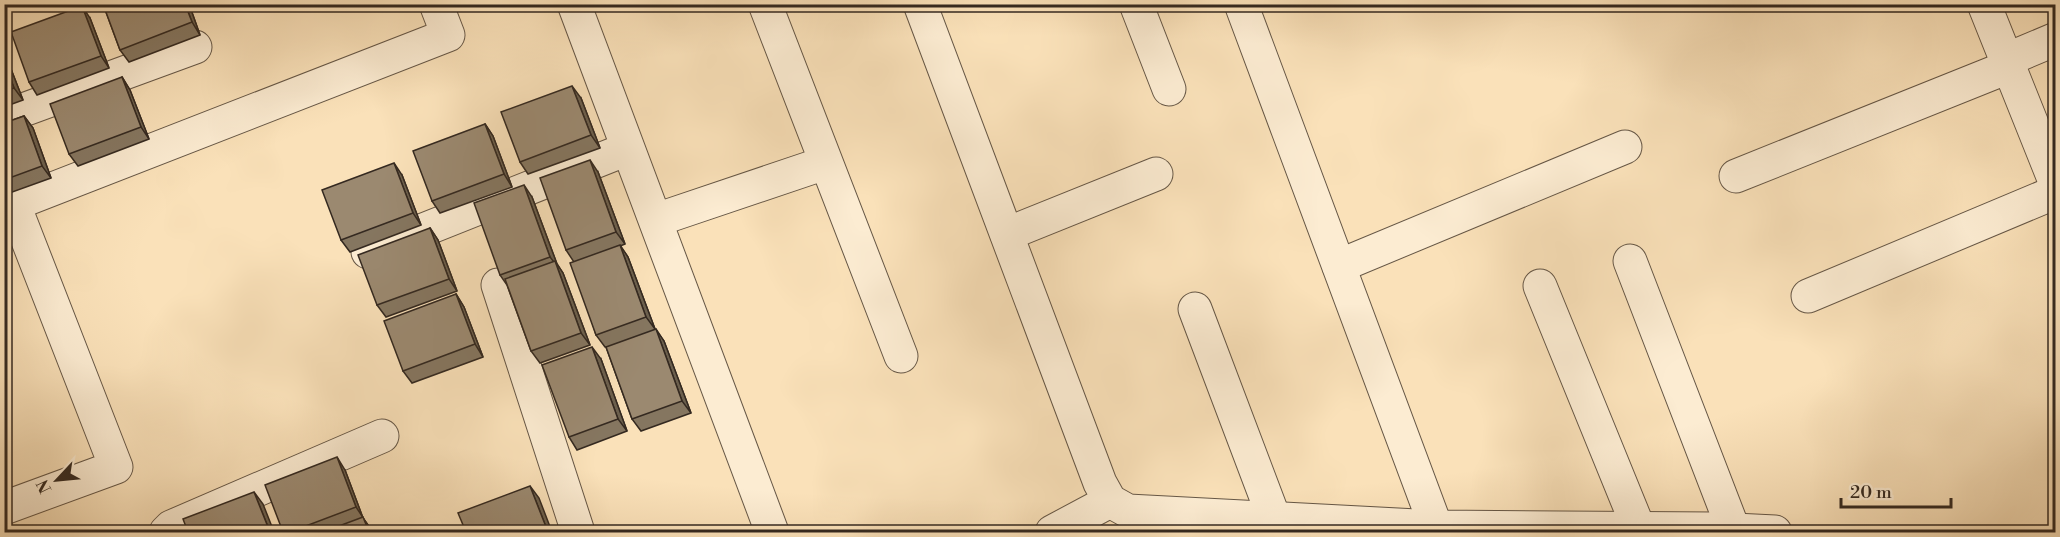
<svg xmlns="http://www.w3.org/2000/svg" width="2060" height="537" font-family="'Libre Bodoni',serif">
  <style>
    .lines { fill: none; stroke-linecap: round; stroke-linejoin: round }
    .minor-casing { stroke: #665746; stroke-width: 35 }
    .minor { stroke: #fcecd2; stroke-width: 33 }
    .wall { fill: #857660; stroke: #342920; stroke-width: 1.5 }
    .shaded-wall { fill: #6c604e; stroke: #342920; stroke-width: 1.5 }
    .building { fill: #9b8970; stroke: #342920; stroke-width: 1.5 }
  </style>
  <rect width="100%" height="100%" fill="#fae1b9"/>
  <filter id="stains"><feTurbulence type="fractalNoise" baseFrequency=".00333" numOctaves="4"/><feColorMatrix values="0 0 0 0 .2 0 0 0 0 .09 0 0 0 0 .02 0 0 0 .5 -.17"/></filter>
  <radialGradient id="worn" r=".72"><stop offset=".6" stop-color="#630" stop-opacity="0"/><stop offset="1" stop-color="#630" stop-opacity=".3"/></radialGradient>
  <g class="lines">
    <g class="minor-casing">
      <g id="minor">
        <polyline points="574,4 772,532"/>
        <polyline points="765,4 901,356"/>
        <polyline points="920,4 1100,483 1110,501 1128,511 1436,527 1714,529 1775,532"/>
        <polyline points="1136,4 1169,89"/>
        <polyline points="1241,4 1436,527"/>
        <polyline points="1984,4 2056,184"/>
        <polyline points="2006,60 2056,39"/>
        <polyline points="4,117 195,47"/>
        <polyline points="1736,176 2008,67"/>
        <polyline points="4,208 448,35 436,4"/>
        <polyline points="656,220 825,163"/>
        <polyline points="1007,234 1156,174"/>
        <polyline points="368,252 627,149"/>
        <polyline points="1630,261 1734,531"/>
        <polyline points="1339,266 1625,147"/>
        <polyline points="498,285 578,532"/>
        <polyline points="1540,286 1639,529"/>
        <polyline points="1808,296 2056,192"/>
        <polyline points="1195,309 1274,518"/>
        <polyline points="4,508 116,467 14,205"/>
        <polyline points="166,532 171,527 382,436"/>
        <polyline points="1052,532 1110,501"/>
      </g>
    </g>
    <use href="#minor" class="minor"/>
  </g>
  <g class="wall">
    <polygon points="103,4 189,4 200,35 129,62 120,50"/>
    <polygon points="90,18 109,68 37,95 29,82"/>
    <polygon points="4,51 23,100 4,107"/>
    <polygon points="122,77 130,90 149,139 78,166 69,154"/>
    <polygon points="581,98 600,148 528,174 520,162"/>
    <polygon points="24,116 33,128 51,178 4,195 4,123"/>
    <polygon points="485,124 493,136 512,187 440,213 432,201"/>
    <polygon points="598,172 625,244 620,246 628,257 655,329 664,341 691,413 641,431 632,419 606,347 605,347 596,335 574,262 566,250"/>
    <polygon points="402,175 421,225 350,252 341,240"/>
    <polygon points="532,197 557,264 563,273 590,345 540,363 531,351 507,285 500,275"/>
    <polygon points="430,228 438,240 457,291 386,317 377,305"/>
    <polygon points="456,294 464,307 483,357 412,383 403,371"/>
    <polygon points="601,359 627,431 577,450 569,437"/>
    <polygon points="345,470 363,518 373,532 283,532"/>
  </g>
  <g class="shaded-wall">
    <polygon points="185,4 189,4 200,35 192,22"/>
    <polygon points="82,6 90,18 109,68 101,56"/>
    <polygon points="4,51 23,100 14,88 4,61"/>
    <polygon points="122,77 130,90 149,139 141,127"/>
    <polygon points="572,86 581,98 600,148 591,135"/>
    <polygon points="24,116 33,128 51,178 42,166"/>
    <polygon points="485,124 493,136 512,187 504,174"/>
    <polygon points="590,160 598,172 625,244 616,232"/>
    <polygon points="394,163 402,175 421,225 413,213"/>
    <polygon points="524,185 532,197 557,264 563,273 590,345 581,333 557,266 550,257"/>
    <polygon points="430,228 438,240 457,291 449,279"/>
    <polygon points="620,245 628,257 655,329 646,317"/>
    <polygon points="456,294 464,307 483,357 475,344"/>
    <polygon points="656,329 664,341 691,413 682,401"/>
    <polygon points="592,347 601,359 627,431 618,419"/>
    <polygon points="337,457 345,470 363,518 373,532 369,532 364,519 356,507"/>
    <polygon points="530,486 539,498 552,532 548,532"/>
    <polygon points="254,492 263,504 274,532 270,532"/>
  </g>
  <g class="building">
    <polygon points="103,4 185,4 192,22 120,50"/>
    <polygon points="82,6 101,56 29,82 11,32"/>
    <polygon points="4,61 14,88 4,91"/>
    <polygon points="122,77 141,127 69,154 50,104"/>
    <polygon points="572,86 591,135 520,162 501,112"/>
    <polygon points="24,116 42,166 4,180 4,123"/>
    <polygon points="485,124 504,174 432,201 413,151"/>
    <polygon points="590,160 616,232 566,250 540,178"/>
    <polygon points="394,163 413,213 341,240 322,190"/>
    <polygon points="524,185 550,257 500,275 474,203"/>
    <polygon points="430,228 449,279 377,305 358,255"/>
    <polygon points="620,245 646,317 596,335 570,263"/>
    <polygon points="555,261 581,333 531,351 505,279"/>
    <polygon points="456,294 475,344 403,371 384,321"/>
    <polygon points="656,329 682,401 632,419 606,347"/>
    <polygon points="592,347 618,419 569,437 542,365"/>
    <polygon points="337,457 356,507 290,532 283,532 265,485"/>
    <polygon points="530,486 548,532 466,532 458,513"/>
    <polygon points="254,492 270,532 188,532 183,519"/>
    <polygon points="363,517 369,532 323,532"/>
    <polygon points="738,529 739,532 729,532"/>
    <polygon points="131,530 132,532 124,532"/>
  </g>
  <rect width="2060" height="537" fill="none" stroke="#fae1b9" stroke-width="24"/>
  <rect x="6" y="6" width="2048" height="525" fill="none" stroke="#342920" stroke-width="3"/>
  <rect x="12" y="12" width="2036" height="513" fill="none" stroke="#342920" stroke-width="1.5"/>
  <g transform="translate(57 480) rotate(244)" stroke="#fcecd2" stroke-width="4.5" paint-order="stroke">
  <path d="M0-4.5L10 22L0 15L-10 22Z" fill="#342920"/>
  <text y="-9" font-size="16" font-weight="bold" text-anchor="middle" fill="#342920">N</text>
  </g>
  <path d="M1841 498v9h110v-9" fill="none" stroke="#342920" stroke-width="3"/>
  <text x="1850" y="498" font-size="18" fill="#342920" stroke="#fcecd2" stroke-width="4.5" paint-order="stroke">20 m</text>
  <rect width="100%" height="100%" filter="url(#stains)"/>
  <rect width="100%" height="100%" fill="url(#worn)"/>
</svg>
